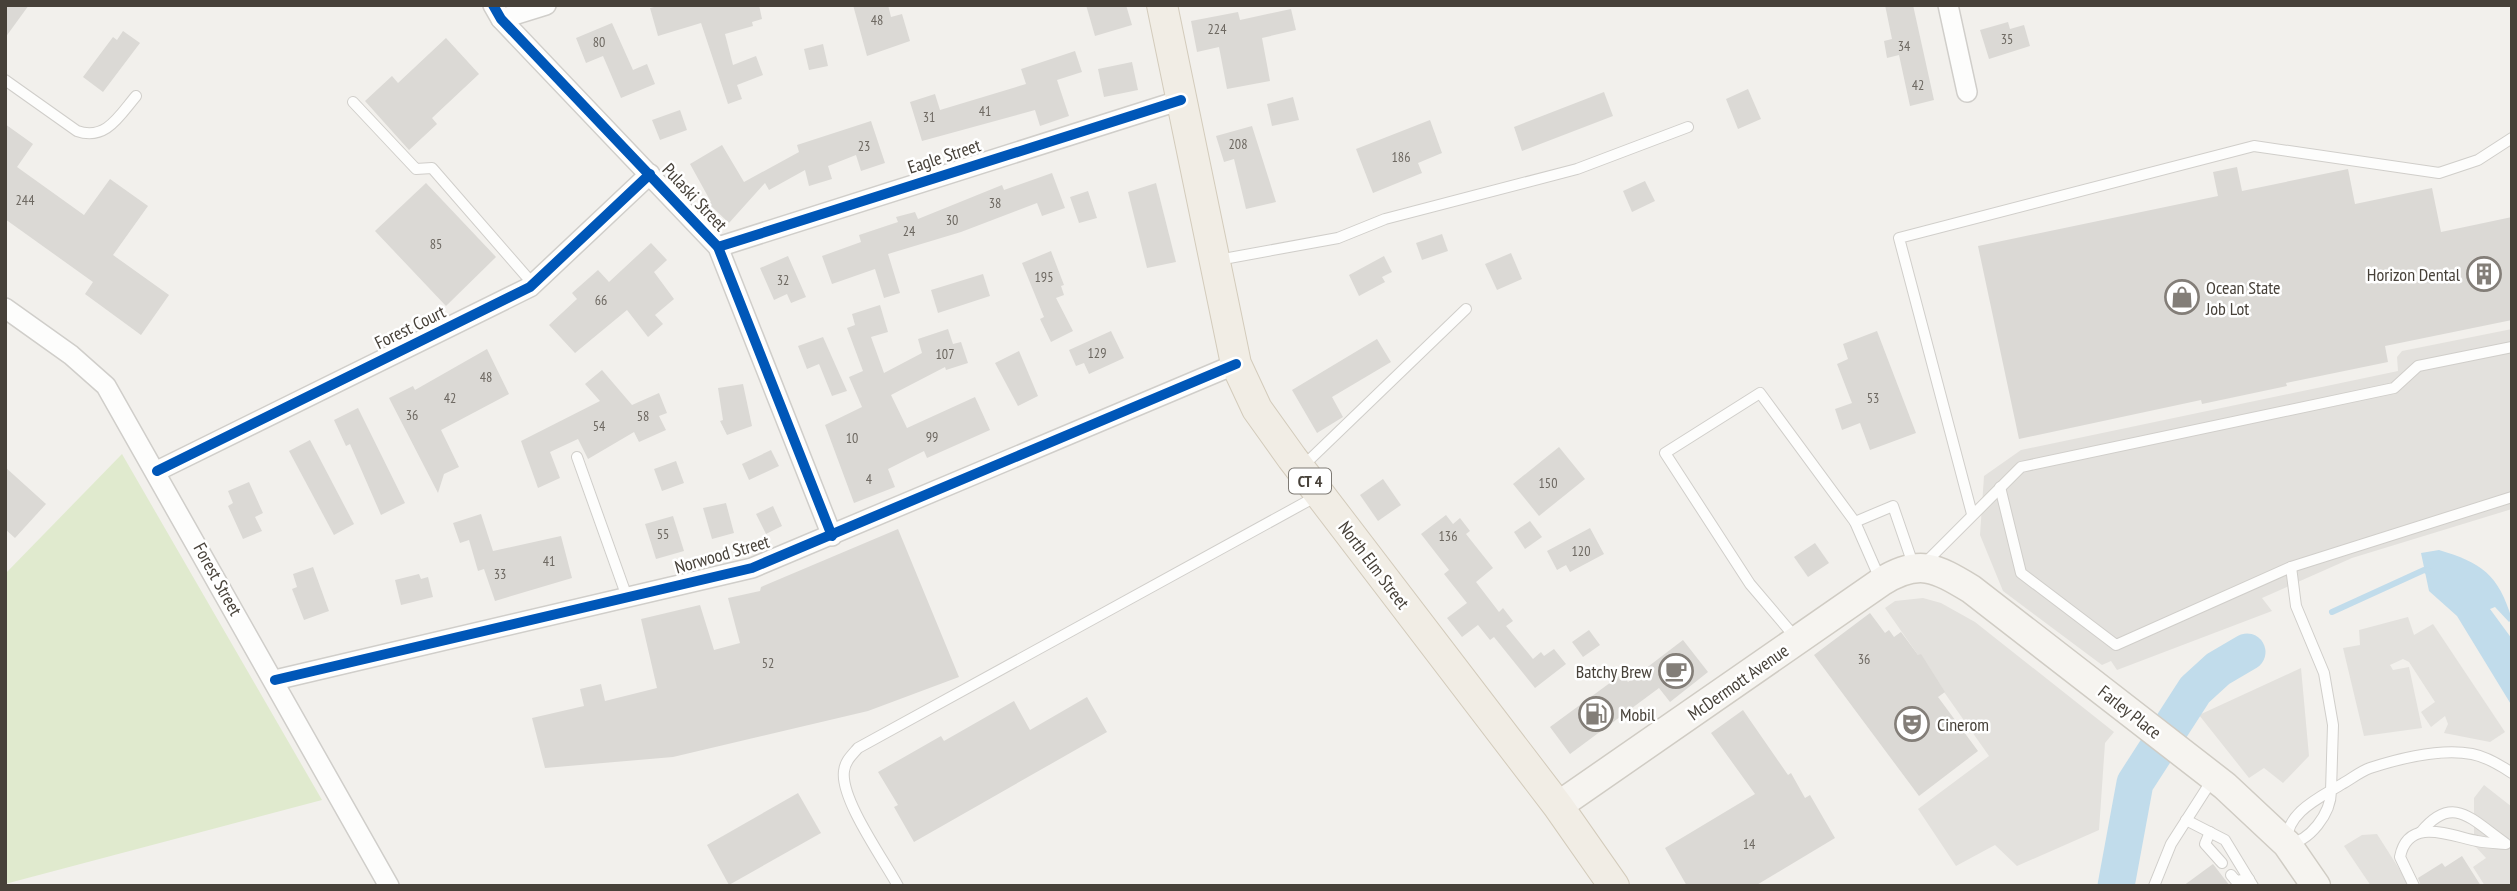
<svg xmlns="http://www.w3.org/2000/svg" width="2517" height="891" font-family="'PT Sans Narrow',sans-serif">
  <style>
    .green { fill: #e0eace }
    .parking { fill: #e3e1dd }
    .water { fill: #c1dceb }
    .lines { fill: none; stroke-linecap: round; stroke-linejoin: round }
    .stream { stroke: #c1dceb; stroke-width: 6 }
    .river { stroke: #c1dceb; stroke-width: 37 }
    .building { fill: #dbd9d5 }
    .lane-casing { stroke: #d0ceca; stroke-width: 12 }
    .street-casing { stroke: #d0ceca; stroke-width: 22 }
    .secondary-casing { stroke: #d0ccc4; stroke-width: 31 }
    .primary-casing { stroke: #d3cbbb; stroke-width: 32 }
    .lane { stroke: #fdfdfc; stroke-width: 10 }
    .street { stroke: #fdfdfc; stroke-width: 19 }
    .secondary { stroke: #f6f4f0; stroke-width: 28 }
    .primary { stroke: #f1ede5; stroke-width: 30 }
    .cycleway-casing { stroke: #fff; stroke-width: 15 }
    .cycleway { stroke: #0057b8; stroke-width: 10 }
    .labels { text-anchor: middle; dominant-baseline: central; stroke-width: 5; stroke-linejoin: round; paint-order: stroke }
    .number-label { font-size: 14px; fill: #6d6861 }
    .shield { fill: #fff; stroke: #7e7a74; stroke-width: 2 }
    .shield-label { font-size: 16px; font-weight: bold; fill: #474139 }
    .street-label { font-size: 18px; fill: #474139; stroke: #fff }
    .poi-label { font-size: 18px; fill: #474139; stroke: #fff; text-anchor: start }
  </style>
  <rect width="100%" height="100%" fill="#f2f0ec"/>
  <polygon class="green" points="122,454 322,800 5,884 5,574"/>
  <g class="parking">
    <polygon points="2512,329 2512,509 2352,558 2262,598 2272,611 2117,670 2111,661 2102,665 2003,591 1980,535 1984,476 2021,450 2398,371 2397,357 2402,351"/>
    <polygon points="1923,598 1941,603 1975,622 2114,732 2105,743 2099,830 2017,866 1995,845 1956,866 1918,809 1989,756 1885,608 1895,601"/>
    <polygon points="2408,617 2414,635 2433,624 2505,732 2490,742 2444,733 2448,724 2445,716 2431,727 2421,712 2435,702 2409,662 2403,659 2390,665 2393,670 2409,667 2422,728 2364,736 2343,648 2360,645 2359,630"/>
    <polygon points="2301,668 2309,756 2283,783 2264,768 2249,778 2199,715"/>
    <polygon points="2484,785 2512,807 2512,886 2485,886 2473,867 2486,858 2474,845 2474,798"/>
    <polygon points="2377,834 2410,886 2371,886 2344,846 2362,835"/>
  </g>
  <path class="water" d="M 2439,550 C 2482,563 2498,574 2512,619 L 2509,622 L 2495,607 L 2490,609 L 2512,639 L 2512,706 L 2457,616 L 2429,591 L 2421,553 Z"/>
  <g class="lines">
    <polyline class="stream" points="2332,612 2424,570 2432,572"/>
    <polyline class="river" points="2116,886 2135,783 2195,690 2218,669 2247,652"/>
  </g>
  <g class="building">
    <polygon points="5,5 29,5 5,38"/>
    <polygon points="662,5 759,5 762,19 752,22 753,26 725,34 733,65 756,56 763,75 737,85 742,99 728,104 701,23 658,36 650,8"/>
    <polygon points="853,5 888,5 891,17 902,14 910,41 867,56"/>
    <polygon points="1086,5 1126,5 1132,25 1095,36"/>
    <polygon points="1885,5 1913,5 1934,100 1910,106 1899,55 1887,58 1884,41 1892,39"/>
    <polygon points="1291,9 1296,30 1262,38 1270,81 1227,89 1219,47 1197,52 1191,21 1238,12 1240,20"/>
    <polygon points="2008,22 2010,29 2024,25 2030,46 1989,59 1980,30"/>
    <polygon points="612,23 633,70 647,64 655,84 621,98 603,56 586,63 576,38"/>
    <polygon points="123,31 140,43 103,92 83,77 113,37 117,40"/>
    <polygon points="446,38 479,74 432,118 437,124 409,150 365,101 392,76 398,83"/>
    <polygon points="823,44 828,66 809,70 804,49"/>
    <polygon points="1075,51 1082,72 1057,80 1069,116 1040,126 1035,110 922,141 910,102 935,94 940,110 1026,84 1021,69"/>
    <polygon points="1132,62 1138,90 1104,97 1098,69"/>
    <polygon points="1748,89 1761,119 1738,129 1726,99"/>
    <polygon points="1604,92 1613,116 1522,151 1514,127"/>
    <polygon points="1293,97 1299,120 1272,126 1267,104"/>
    <polygon points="680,110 687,130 660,140 652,120"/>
    <polygon points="1430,120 1442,153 1418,163 1422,173 1373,193 1356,149"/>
    <polygon points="871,121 885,163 861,171 856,155 828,166 832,179 809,186 805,170 769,190 765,183 729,223 709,204 711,202 690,164 722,145 744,182 799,152 797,145"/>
    <polygon points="5,124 33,144 17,167 84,215 110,179 148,206 113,255 169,295 141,335 85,294 93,282 5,219"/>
    <polygon points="1252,126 1276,202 1246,209 1234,159 1224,162 1216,136"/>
    <polygon points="2237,167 2242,191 2348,169 2355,204 2432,188 2441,232 2512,217 2512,320 2385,346 2388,362 2286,383 2287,386 2202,404 2201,400 2019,439 1978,246 2218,196 2213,172"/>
    <polygon points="1052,173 1065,208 1042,216 1037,203 961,232 888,254 900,293 884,298 875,269 832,284 822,256 861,242 859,235 898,222 896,217 915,212 918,219 1002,185 1004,190"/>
    <polygon points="1645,181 1655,201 1632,212 1623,191"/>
    <polygon points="426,183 496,257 446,306 375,231"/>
    <polygon points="1156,183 1176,262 1147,268 1128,192"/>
    <polygon points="1088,191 1097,218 1079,223 1070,197"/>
    <polygon points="1442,234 1448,251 1422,260 1416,243"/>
    <polygon points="651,243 667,260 654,272 674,299 655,315 663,324 648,337 627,310 575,353 549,325 577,299 572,293 598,270 609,282"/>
    <polygon points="1051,251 1064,285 1061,286 1064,295 1056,298 1073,331 1051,342 1040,319 1044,317 1022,263"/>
    <polygon points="1511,253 1522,279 1497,290 1485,264"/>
    <polygon points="788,256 806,297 791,303 787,294 774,300 760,268"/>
    <polygon points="1384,256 1392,272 1382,277 1385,282 1359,296 1349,275"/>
    <polygon points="983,274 990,296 938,313 931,290"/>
    <polygon points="880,305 888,332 871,337 884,373 922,353 918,339 948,329 953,344 961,342 968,363 946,370 945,367 891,395 907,428 975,397 990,430 927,458 924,451 888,469 895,487 854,503 825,425 862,407 849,377 863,371 847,328 855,325 852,314"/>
    <polygon points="1111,331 1124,358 1089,374 1084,363 1076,366 1069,350"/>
    <polygon points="1877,331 1916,433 1870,450 1860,423 1842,430 1835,409 1852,403 1837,364 1848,359 1843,344"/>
    <polygon points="823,337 847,391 832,396 819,364 807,369 798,346"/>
    <polygon points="1377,339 1391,362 1332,397 1343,417 1317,433 1292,390"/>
    <polygon points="487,349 509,394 441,430 459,467 444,474 438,493 389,398 413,386 415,390"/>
    <polygon points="1019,351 1038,396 1018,406 995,363"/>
    <polygon points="602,370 632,405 659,393 667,413 659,416 666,430 639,442 634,432 588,459 578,439 550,452 560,478 538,488 521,441 600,401 585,384"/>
    <polygon points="743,384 752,426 727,435 720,421 723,420 718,388"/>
    <polygon points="358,408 405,503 381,515 350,444 346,446 334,420"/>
    <polygon points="310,440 354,524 334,535 289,451"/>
    <polygon points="1559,447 1585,479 1539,516 1513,484"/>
    <polygon points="771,450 779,466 749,480 742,464"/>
    <polygon points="676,461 684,483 662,491 654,469"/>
    <polygon points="5,467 46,504 15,538 5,529"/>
    <polygon points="1383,479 1401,505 1378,521 1360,495"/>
    <polygon points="249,482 263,513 255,517 262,531 243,539 228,506 233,503 228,491"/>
    <polygon points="726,503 734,533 712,539 703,508"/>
    <polygon points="773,506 782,526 766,534 756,514"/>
    <polygon points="481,514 493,551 561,536 572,578 495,601 484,569 478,571 469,540 460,543 453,523"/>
    <polygon points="1446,515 1453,524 1460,518 1470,531 1466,534 1493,568 1476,582 1499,612 1503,608 1513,621 1506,626 1533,659 1541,652 1544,656 1554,649 1566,664 1535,688 1494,637 1490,640 1478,625 1462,637 1447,618 1467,603 1444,574 1449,570 1421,534"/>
    <polygon points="673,516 684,551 656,559 645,524"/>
    <polygon points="1530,521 1542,537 1525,549 1514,532"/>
    <polygon points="1590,528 1604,554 1570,572 1566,565 1557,570 1547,551"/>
    <polygon points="898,529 959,677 868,711 673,757 545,768 532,718 584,706 580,689 601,684 605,701 657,688 641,619 700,605 714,650 740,643 728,598 760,591 761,587"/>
    <polygon points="1815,543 1829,563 1808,577 1794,557"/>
    <polygon points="313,567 329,611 304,620 292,589 297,587 293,574"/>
    <polygon points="419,574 421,579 428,577 433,597 401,605 395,580"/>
    <polygon points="1870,613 1885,633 1889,630 1894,637 1901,632 1918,655 1921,654 1945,692 1938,697 1978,751 1919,796 1814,655"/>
    <polygon points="1589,630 1600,645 1583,657 1572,642"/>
    <polygon points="1683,640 1708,672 1670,702 1659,688 1570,754 1550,727 1622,674 1628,682"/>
    <polygon points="1087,697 1107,732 914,842 894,807 898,805 878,772 941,736 944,741 1014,701 1030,730"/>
    <polygon points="1743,710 1788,775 1791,773 1805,798 1810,795 1835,838 1755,886 1687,886 1665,848 1755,794 1711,733"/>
    <polygon points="798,793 821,833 729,885 707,845"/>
    <polygon points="2462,856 2481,886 2421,886 2418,878 2442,863 2445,867"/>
    <polygon points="2213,864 2230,886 2183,886"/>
  </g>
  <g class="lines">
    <g class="lane-casing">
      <g id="lane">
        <path d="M 5,80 L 77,131 C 106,141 119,116 136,96"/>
        <polyline points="353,102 416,169 432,168 533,284"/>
        <polyline points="1218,260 1338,238 1385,219 1577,169 1688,127"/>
        <polyline points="577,457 627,597"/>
        <polyline points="1303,466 1466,309"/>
        <polyline points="2000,487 2021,573 2116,645 2291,567 2512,497"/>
        <polyline points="1972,514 1899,238 2254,146 2439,173 2478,160 2512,138"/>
        <polyline points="1855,522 1880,579"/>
        <polyline points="1924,564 2021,467 2394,388 2418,366 2512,347"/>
        <path d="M 2291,567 L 2296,606 L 2324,673 L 2333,725 L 2331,791 C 2331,813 2310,842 2287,844 C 2284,813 2321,797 2342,784 C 2351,779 2361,771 2370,768 C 2401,758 2440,748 2472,754 C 2487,757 2500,765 2512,773"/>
        <polyline points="1795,637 1750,584 1665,453 1760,393 1855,522 1893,506 1914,567"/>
        <polyline points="2186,820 2225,840 2253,886"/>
        <polyline points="2210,832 2205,844 2222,863"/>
        <path d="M 2421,832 C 2453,793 2472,820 2505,843"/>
        <polyline points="2231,875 2236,881 2249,879"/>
        <path d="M 898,886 C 884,860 840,799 844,771 C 845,761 852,755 858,748 L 1317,496"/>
        <polyline points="2154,886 2171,844 2212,780"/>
        <path d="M 2414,886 L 2400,857 C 2408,816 2451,836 2477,841 C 2486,843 2496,843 2506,844"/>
      </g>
    </g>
    <g class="street-casing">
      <g id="street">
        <polyline points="493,5 501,19 718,247 832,536"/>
        <polyline points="1948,5 1967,92"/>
        <polyline points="501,19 546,5"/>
        <polyline points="718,247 1181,100"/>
        <polyline points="5,308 71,355 106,386 389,886"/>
        <polyline points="157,471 530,287 650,174"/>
        <polyline points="275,680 752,568 1236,364"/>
      </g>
    </g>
    <g class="secondary-casing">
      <path id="secondary" d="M 1558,806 L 1881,582 C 1919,558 1936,568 1971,589 L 2225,786 L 2287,844 L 2316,886"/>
    </g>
    <g class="primary-casing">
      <polyline id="primary" points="1162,5 1236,364 1257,409 1292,458 1558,806 1614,886"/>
    </g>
    <use href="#lane" class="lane"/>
    <use href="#street" class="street"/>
    <use href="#secondary" class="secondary"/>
    <use href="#primary" class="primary"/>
    <g class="cycleway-casing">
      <g id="cycleway">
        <polyline points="493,5 501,19 718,247 832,536"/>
        <polyline points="718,247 1181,100"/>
        <polyline points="157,471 530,287 650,174"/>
        <polyline points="275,680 752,568 1236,364"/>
      </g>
    </g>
    <use href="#cycleway" class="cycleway"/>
  </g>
  <defs>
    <g id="building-ring" transform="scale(1.75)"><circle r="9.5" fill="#fff" stroke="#837e78" stroke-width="1.5"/><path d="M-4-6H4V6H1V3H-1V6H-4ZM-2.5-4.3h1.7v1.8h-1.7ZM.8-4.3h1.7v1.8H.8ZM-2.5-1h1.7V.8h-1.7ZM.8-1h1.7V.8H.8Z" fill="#837e78"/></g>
    <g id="shop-ring" transform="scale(1.75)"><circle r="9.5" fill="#fff" stroke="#837e78" stroke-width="1.5"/><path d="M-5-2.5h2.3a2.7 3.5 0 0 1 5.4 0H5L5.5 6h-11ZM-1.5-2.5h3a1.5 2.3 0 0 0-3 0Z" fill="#837e78"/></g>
    <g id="cafe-ring" transform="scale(1.75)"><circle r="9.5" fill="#fff" stroke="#837e78" stroke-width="1.5"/><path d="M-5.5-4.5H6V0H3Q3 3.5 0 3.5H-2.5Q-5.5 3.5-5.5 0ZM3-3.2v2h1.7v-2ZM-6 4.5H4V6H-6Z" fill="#837e78"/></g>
    <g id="fuel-ring" transform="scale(1.75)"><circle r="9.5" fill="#fff" stroke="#837e78" stroke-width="1.5"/><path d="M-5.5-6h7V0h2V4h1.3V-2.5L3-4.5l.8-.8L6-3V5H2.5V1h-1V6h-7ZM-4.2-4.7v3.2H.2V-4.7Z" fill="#837e78"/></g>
    <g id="theatre-ring" transform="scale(1.75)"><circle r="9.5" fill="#fff" stroke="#837e78" stroke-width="1.5"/><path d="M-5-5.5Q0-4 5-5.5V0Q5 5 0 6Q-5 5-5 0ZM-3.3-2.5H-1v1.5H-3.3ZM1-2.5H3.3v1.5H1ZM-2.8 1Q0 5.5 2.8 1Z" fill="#837e78"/></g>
  </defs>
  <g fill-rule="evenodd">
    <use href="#building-ring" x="2484" y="274"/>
    <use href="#shop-ring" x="2182" y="297"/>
    <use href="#cafe-ring" x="1676" y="671"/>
    <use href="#fuel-ring" x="1596" y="714"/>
    <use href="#theatre-ring" x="1912" y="724"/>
  </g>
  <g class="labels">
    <g class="number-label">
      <text x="877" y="20">48</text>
      <text x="1217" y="29">224</text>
      <text x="2007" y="39">35</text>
      <text x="599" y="42">80</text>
      <text x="1904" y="46">34</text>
      <text x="1918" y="85">42</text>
      <text x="985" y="111">41</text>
      <text x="929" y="117">31</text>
      <text x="1238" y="144">208</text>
      <text x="864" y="146">23</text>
      <text x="1401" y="157">186</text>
      <text x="25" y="200">244</text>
      <text x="995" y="203">38</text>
      <text x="952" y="220">30</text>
      <text x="909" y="231">24</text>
      <text x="436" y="244">85</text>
      <text x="1044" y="277">195</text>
      <text x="783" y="280">32</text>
      <text x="601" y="300">66</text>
      <text x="1097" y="353">129</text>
      <text x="945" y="354">107</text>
      <text x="486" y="377">48</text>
      <text x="450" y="398">42</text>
      <text x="1873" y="398">53</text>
      <text x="412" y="415">36</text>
      <text x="643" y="416">58</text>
      <text x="599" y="426">54</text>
      <text x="932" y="437">99</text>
      <text x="852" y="438">10</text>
      <text x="869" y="479">4</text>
      <text x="1548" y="483">150</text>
      <text x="663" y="534">55</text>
      <text x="1448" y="536">136</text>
      <text x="1581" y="551">120</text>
      <text x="549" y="561">41</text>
      <text x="500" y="574">33</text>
      <text x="1864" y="659">36</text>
      <text x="768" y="663">52</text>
      <text x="1749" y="844">14</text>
    </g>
    <rect class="shield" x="1289" y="468.5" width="42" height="25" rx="5"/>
    <g class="shield-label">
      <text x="1310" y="481">CT 4</text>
    </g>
    <g class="street-label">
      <text transform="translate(944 156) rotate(-18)">Eagle Street</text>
      <text transform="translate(695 197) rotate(47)">Pulaski Street</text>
      <text transform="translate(410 327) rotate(-26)">Forest Court</text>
      <text transform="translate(722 554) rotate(-16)">Norwood Street</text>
      <text transform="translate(1374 565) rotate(53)">North Elm Street</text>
      <text transform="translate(218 579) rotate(61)">Forest Street</text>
      <text transform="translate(1738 682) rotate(-35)">McDermott Avenue</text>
      <text transform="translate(2130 712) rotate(38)">Farley Place</text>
    </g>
    <g class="poi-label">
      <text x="2460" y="274" text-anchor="end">Horizon Dental</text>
      <text x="2206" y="287">Ocean State<tspan x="2206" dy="21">Job Lot</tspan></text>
      <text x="1652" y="671" text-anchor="end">Batchy Brew</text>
      <text x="1620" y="714">Mobil</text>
      <text x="1937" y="724">Cinerom</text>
    </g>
  </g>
  <rect width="2517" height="891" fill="none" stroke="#474139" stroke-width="14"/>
</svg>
